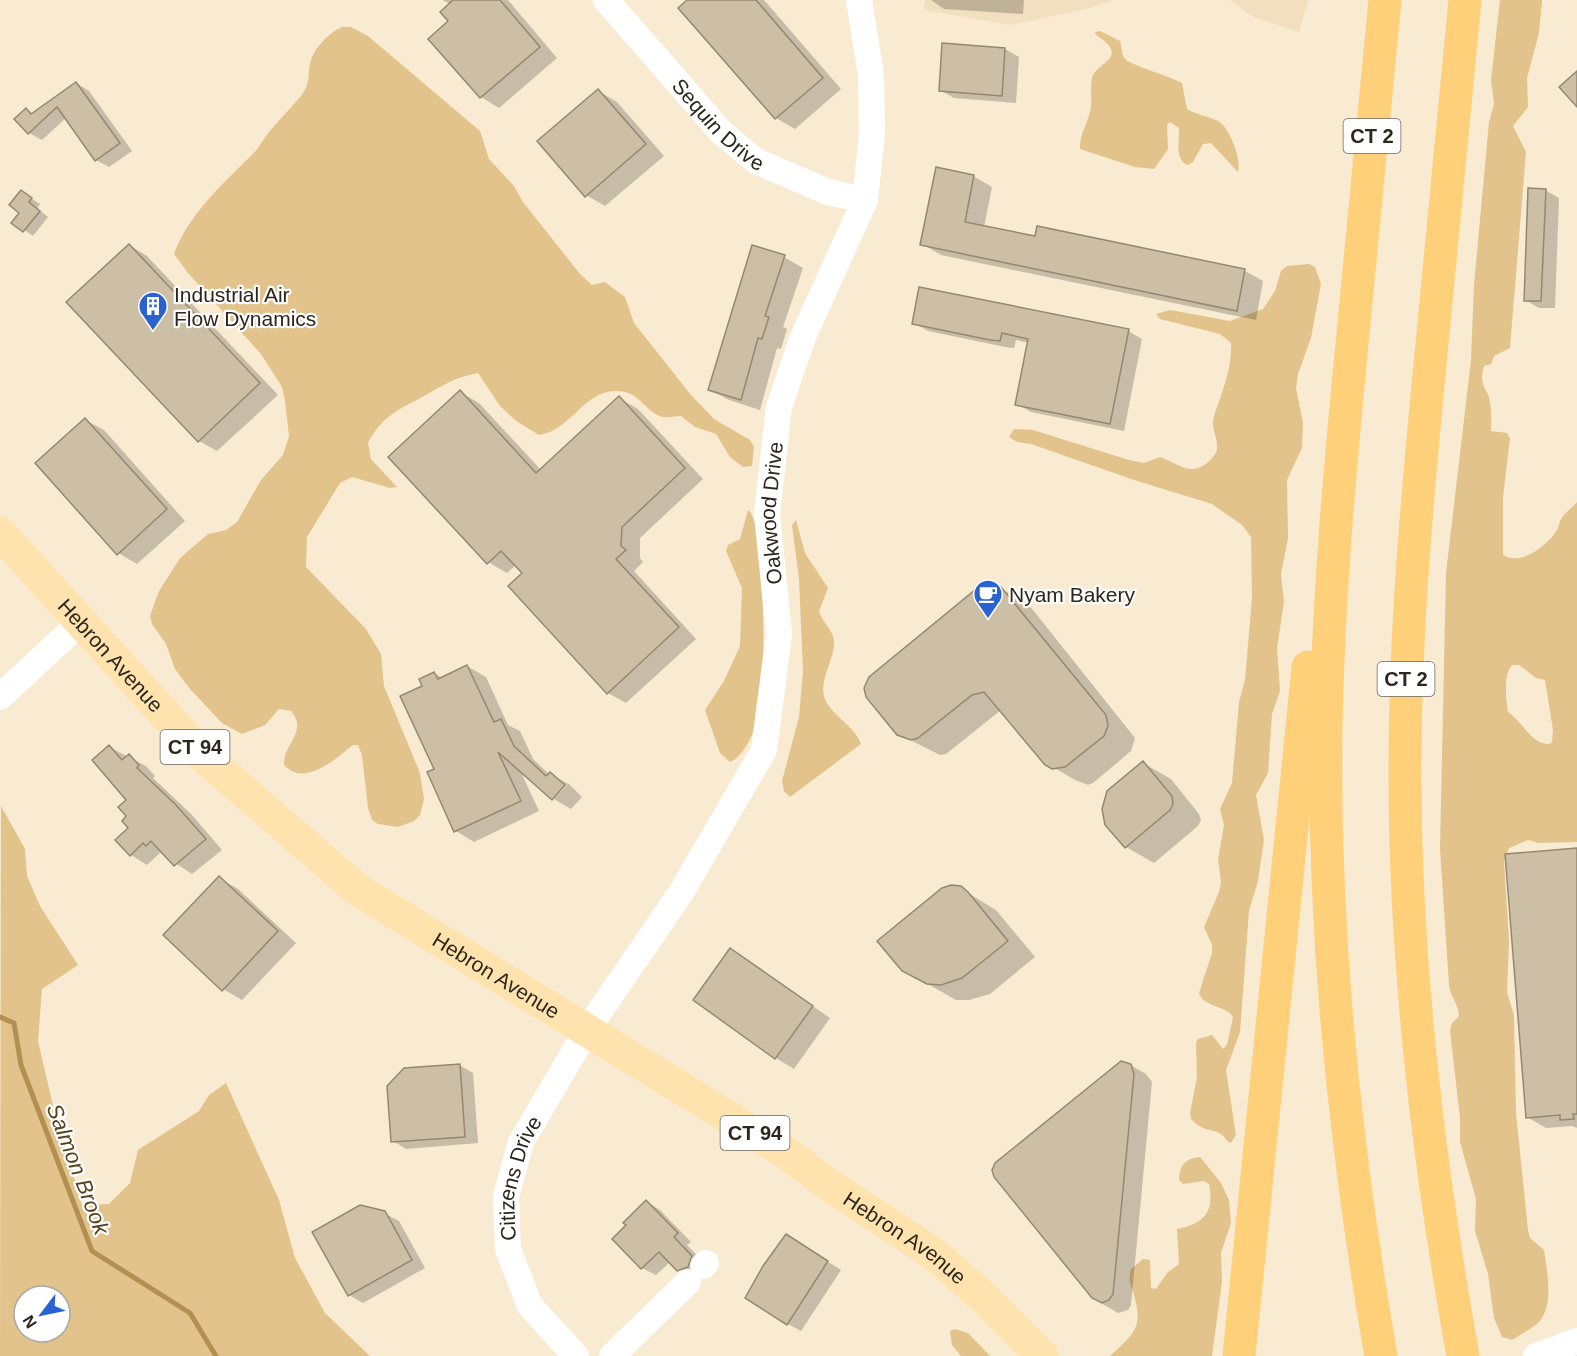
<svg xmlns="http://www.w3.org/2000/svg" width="1577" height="1356" font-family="Helvetica,sans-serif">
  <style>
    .built { fill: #f1dfbf }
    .green { fill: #e2c38c; fill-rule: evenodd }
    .shadow { fill: #0003 }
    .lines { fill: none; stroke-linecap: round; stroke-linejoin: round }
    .stream { stroke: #b29052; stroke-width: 5 }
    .building { fill: #cdbfa6; stroke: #958871; stroke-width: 1.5 }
    .minor { stroke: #fff; stroke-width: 26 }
    .major { stroke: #fee3af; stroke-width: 33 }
    .highway { stroke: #fed07a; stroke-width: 33 }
    .labels { text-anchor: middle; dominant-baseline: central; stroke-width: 4.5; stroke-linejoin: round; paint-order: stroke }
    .shield { fill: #fff; stroke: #6b6761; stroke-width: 1.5 }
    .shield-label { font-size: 20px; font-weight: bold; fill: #2c261d }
    .street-label { font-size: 21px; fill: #2c261d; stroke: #fff }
    .poi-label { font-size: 21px; fill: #2c261d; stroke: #fff; text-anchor: start }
    .water-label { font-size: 22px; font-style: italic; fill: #55421e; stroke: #fff }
  </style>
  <rect width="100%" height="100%" fill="#f9ebd1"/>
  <g class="built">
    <polygon points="925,0 1114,0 1086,9 1010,25 924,10"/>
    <polygon points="1230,0 1308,0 1299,32 1251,16"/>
  </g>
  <g class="green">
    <path d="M 1500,0 L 1542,0 L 1542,2 L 1539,33 L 1527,78 L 1528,107 L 1513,126 L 1526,152 L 1510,348 L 1494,356 L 1491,364 L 1484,366 C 1478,387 1488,388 1490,402 C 1492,411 1491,422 1491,431 L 1507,433 L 1510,438 L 1503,497 L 1503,555 C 1520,566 1545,547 1555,533 C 1559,528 1559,521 1563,516 C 1567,511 1573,507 1577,502 L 1577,842 L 1539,843 L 1528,840 L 1509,848 L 1504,861 L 1509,941 L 1507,992 L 1514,1015 L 1516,1113 L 1528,1230 L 1530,1238 L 1544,1250 C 1547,1271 1554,1303 1540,1321 C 1532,1329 1521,1334 1512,1340 L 1502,1337 L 1494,1318 L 1488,1274 L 1475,1231 L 1476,1199 L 1460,1142 L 1460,1118 L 1450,1031 L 1452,1023 L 1459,1016 C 1459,1005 1450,996 1449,985 L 1440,849 L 1446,573 L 1471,360 L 1474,285 L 1489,122 L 1494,104 L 1491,80 ZM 1512,665 L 1519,665 L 1536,678 L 1545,680 L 1553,730 L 1552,742 L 1549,744 C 1531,744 1523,722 1508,712 C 1506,699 1503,676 1512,665 Z"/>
    <path d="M 342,27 L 351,27 L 368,36 L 480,131 L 489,159 L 514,186 L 523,202 L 580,274 L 592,285 L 605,282 L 625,297 L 634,323 L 691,395 L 714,419 L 750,440 L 754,447 L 752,466 L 743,467 L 730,457 L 716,434 L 695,427 L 681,416 C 675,416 668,418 663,417 C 644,412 640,390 615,391 C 583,392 570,431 539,435 L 516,421 L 500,406 L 478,373 C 448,379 440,388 415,401 C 393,412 379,421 368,443 L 371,459 L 397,487 L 390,488 L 352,477 L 340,483 L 307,537 L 306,567 L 366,629 L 381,654 L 384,686 L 420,773 L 424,799 L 420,815 L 414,821 L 398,827 L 378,824 L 372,820 L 368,808 L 362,755 L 358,745 L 353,745 C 336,758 305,788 284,765 C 282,745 309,732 291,711 L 279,709 L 265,725 L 242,734 L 222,723 L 190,689 L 175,669 L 166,644 L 152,624 L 150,616 L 159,591 L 180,558 L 208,534 L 226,530 L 237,522 L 261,480 L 283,455 L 289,436 L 285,401 L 282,387 L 261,354 L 188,273 L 174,254 C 188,215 224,182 253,154 C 259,147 264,139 269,132 C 279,120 290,109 300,97 C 311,84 307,78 310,64 C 313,49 328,33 342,27 Z"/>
    <path d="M 1100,31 L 1120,41 C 1122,47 1121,54 1125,59 C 1130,65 1170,76 1182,83 L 1187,109 C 1197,115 1208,116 1218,121 C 1229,126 1242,160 1238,172 L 1211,143 L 1203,144 L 1193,162 L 1187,165 C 1174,158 1180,141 1179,128 L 1170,122 L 1167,125 L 1168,149 L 1154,169 L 1135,167 L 1080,149 C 1079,134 1089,122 1091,107 C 1092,98 1090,87 1092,78 C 1096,62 1132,58 1096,35 L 1095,32 Z"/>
    <path d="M 1309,264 L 1315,267 L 1321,284 L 1311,338 L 1298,374 L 1296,388 L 1303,423 L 1302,448 L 1287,480 L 1288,538 L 1281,574 L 1284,602 L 1277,648 L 1280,691 L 1272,714 L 1268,773 L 1256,795 L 1264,840 L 1258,881 L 1249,911 L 1240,1032 L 1226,1070 L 1236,1135 L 1231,1143 C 1225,1141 1226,1137 1221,1134 C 1209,1127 1205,1133 1191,1119 L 1190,1113 L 1197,1077 L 1196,1043 L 1198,1039 L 1212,1035 L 1223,1049 L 1227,1045 L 1233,1017 C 1225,1005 1203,1007 1199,993 L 1212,953 L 1212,945 L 1204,927 L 1219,892 L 1221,882 L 1218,859 L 1224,825 L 1220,809 L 1232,783 L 1239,702 L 1245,680 L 1252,598 L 1251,537 L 1242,525 L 1212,504 L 1134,480 L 1031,444 L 1017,442 L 1009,437 L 1014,429 L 1033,430 L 1129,460 L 1144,463 L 1160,457 C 1178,463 1189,477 1207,463 C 1211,459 1217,454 1217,448 C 1218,437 1210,427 1214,416 C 1222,392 1232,369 1231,343 L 1220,334 L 1160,319 L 1156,314 L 1170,310 L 1230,321 L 1263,309 L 1275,291 L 1281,271 L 1287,266 Z"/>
    <path d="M 748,510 C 766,520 765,682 761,708 C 758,723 746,756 730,762 L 720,753 L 705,710 L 724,681 L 740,646 L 742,588 L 726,551 L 728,545 L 740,539 Z"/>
    <path d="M 796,520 L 805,553 L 828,588 L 819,611 C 822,623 836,632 834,645 C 833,661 820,679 824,696 C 829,715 855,725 861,744 L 790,797 L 784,791 L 782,781 L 799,717 L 803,671 L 799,579 L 792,525 Z"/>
    <path d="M 1,806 L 25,849 L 27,876 L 40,906 L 78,965 L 42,989 L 38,1041 L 54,1110 L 82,1205 L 109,1204 L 130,1183 L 138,1150 L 199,1111 L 209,1095 L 226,1083 L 279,1200 L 295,1258 L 325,1313 L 370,1356 L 0,1356 ZM 24,1296 L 60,1296 L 60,1332 L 24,1332 Z"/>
    <path d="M 1200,1157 L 1221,1183 L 1229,1200 L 1231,1223 L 1221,1253 L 1222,1282 L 1212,1356 L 1110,1356 C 1135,1333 1144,1327 1133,1292 C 1130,1284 1128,1277 1131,1269 L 1143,1259 L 1150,1260 L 1151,1288 L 1156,1289 L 1167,1273 L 1179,1264 L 1177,1229 C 1203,1224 1215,1213 1209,1184 L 1204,1181 L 1183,1184 L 1179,1180 C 1180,1165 1184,1159 1200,1157 Z"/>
    <polygon points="955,1329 968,1333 990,1356 961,1356 952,1345 950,1331"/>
  </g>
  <g class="shadow">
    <polygon points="442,0 508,0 557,58 499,108 481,97 450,22 450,4"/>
    <polygon points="689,0 764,0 841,89 795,129 776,118"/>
    <polygon points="931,0 1024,0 1023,14 944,9"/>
    <polygon points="943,45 1005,49 1019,57 1016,103 954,98 940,90"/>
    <polygon points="76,83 89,91 132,151 109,167 96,160 66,118 42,140 29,133 26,110 34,114"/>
    <polygon points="598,91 617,102 664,156 605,206 586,195"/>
    <polygon points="973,176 992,187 984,227 1036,238 1038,228 1245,271 1263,281 1256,320 941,255 922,244"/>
    <polygon points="1545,190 1559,198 1555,308 1539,308 1525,300"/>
    <polygon points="21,192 40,204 37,208 48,217 33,236 13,222 21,212"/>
    <polygon points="129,245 147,256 278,395 217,451 199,441"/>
    <polygon points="784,257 803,268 783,327 787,329 781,349 777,348 760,410 729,400 710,390"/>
    <polygon points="914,323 1128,331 1142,339 1124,431 1031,412 1017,404 1029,343 1016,340 1014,348 1005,347 928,331"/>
    <polygon points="460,392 479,403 541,470 619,398 638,409 703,479 640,538 640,558 643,562 634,571 696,639 626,703 608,693 516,565 507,573 488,562"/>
    <polygon points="85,420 104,430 185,521 137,564 118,553"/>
    <polygon points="1000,588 1029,605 1135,738 1131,751 1093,783 1088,785 1075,780 1046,763 1001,710 946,754 940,755 898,734"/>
    <polygon points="467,666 486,677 508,725 520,731 533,759 549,774 569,784 582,797 571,809 554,799 567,785 519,768 539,811 474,842 456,831 436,770 424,687 434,673 442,678"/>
    <polygon points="109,747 146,766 155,776 153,778 192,815 222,850 192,874 160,853 147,865 131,855 128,800"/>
    <polygon points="1143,763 1171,779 1199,814 1201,820 1198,826 1154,863 1126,847"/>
    <polygon points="1577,849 1577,1128 1572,1126 1546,1128 1527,1117"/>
    <polygon points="219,878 238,889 296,943 242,1000 223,989"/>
    <polygon points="960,888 996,910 1035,957 990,994 969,1000 956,1000 903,970"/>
    <polygon points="731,950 830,1018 794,1069 776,1058"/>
    <polygon points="1127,1063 1146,1074 1152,1082 1131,1305 1128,1310 1118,1313 1099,1302"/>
    <polygon points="459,1065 473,1073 478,1143 406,1149 393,1141"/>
    <polygon points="647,1202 660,1210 691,1242 687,1245 706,1265 693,1278 670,1262 656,1275 642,1268"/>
    <polygon points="384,1213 399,1221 425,1268 363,1303 349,1295"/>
    <polygon points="800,1244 841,1270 801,1331 788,1324"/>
  </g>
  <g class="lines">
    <polyline class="stream" points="0,1017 14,1023 21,1065 92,1251 190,1313 216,1356"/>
  </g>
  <g class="building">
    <polygon points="453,0 500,0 540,47 480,98 428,39 448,21 440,12"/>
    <polygon points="687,0 756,0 823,78 775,119 678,8"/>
    <polygon points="942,43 1005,48 1002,96 939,91"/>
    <polygon points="1577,71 1577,107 1559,87"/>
    <polygon points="76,82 120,143 95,161 57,107 28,134 14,119 26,108 31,114"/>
    <polygon points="598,89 646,144 585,197 537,141"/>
    <polygon points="936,167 974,175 965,222 1035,236 1037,226 1245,269 1237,311 920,245"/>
    <polygon points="1528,188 1546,189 1541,301 1524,301"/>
    <polygon points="21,190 32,198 29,202 40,211 23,232 11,223 19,213 9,205"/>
    <polygon points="129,244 260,383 198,442 66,302"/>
    <polygon points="752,245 785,255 765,316 769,317 762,339 758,338 741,400 708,390"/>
    <polygon points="919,287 1129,329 1110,424 1015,405 1028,339 1002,333 1000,341 990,340 912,324"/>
    <polygon points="460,390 536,473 619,396 685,468 622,527 621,546 626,550 616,559 679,627 607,694 508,586 522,573 501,551 487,564 388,457"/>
    <polygon points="85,418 167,509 117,555 35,463"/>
    <polygon points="992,583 1001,587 1106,715 1108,726 1104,736 1065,767 1052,769 1045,765 984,692 972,695 918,738 911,740 897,735 866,697 864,688 869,677 981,585"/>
    <polygon points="467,665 494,722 501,719 514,746 546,776 550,772 565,785 552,800 498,752 521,801 454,832 427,772 434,769 400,696 422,686 419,679 434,672 438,679"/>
    <polygon points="109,745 122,760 129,754 139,765 137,768 175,804 206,839 174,866 151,841 146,846 143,843 130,856 115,840 128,828 122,821 126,816 118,807 126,800 92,760"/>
    <polygon points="1143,761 1172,796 1173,804 1170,810 1125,848 1105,825 1102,809 1107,791"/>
    <polygon points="1577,848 1577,1114 1573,1114 1574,1119 1560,1120 1560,1115 1526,1118 1505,854"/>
    <polygon points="219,876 278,931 222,991 163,935"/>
    <polygon points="951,885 961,886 968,892 1008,941 962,978 941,985 927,984 902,971 877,941 942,888"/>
    <polygon points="730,948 813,1006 775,1059 693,1000"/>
    <polygon points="1121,1061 1131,1064 1134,1074 1113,1294 1109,1300 1102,1303 1092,1298 994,1177 992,1170 995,1163"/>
    <polygon points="460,1064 465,1137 391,1142 387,1086 404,1068"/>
    <polygon points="646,1200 678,1233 674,1237 692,1256 688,1267 677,1271 659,1252 641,1269 612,1239 626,1225 623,1223"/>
    <polygon points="360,1205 385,1211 412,1260 348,1296 312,1232"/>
    <polygon points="786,1234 828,1261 787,1325 745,1298 763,1266"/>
  </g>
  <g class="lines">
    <g class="minor">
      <path id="s1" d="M 606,0 L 722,133 L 756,161 L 828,192 L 865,200"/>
      <polyline points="0,697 81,622"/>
      <polyline points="703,1266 706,1263"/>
      <path id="s2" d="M 576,1356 L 530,1306 L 508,1249 L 506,1196 L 521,1142 L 587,1030 L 682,891 L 764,750 L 779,634 L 767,514 L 779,407 L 803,337 L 865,200 L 872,134 L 871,75 L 859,0"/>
      <polyline points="612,1356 688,1282"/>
      <polyline points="1536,1356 1577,1341"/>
    </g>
    <path class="major" id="s3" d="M 0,533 L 204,757 L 358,890 L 782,1150 L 832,1187 L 933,1253 L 982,1296 L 1042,1356"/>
    <g class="highway">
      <polyline points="1239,1356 1308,667"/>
      <path d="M 1381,1356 C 1345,1149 1323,940 1326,730 C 1328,604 1339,479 1351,354 C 1363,236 1374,118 1385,0"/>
      <path d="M 1463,1356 C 1429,1167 1406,977 1405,785 C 1404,641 1417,498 1431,354 C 1442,236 1453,118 1465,0"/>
    </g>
  </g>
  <defs>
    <g id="building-pin" transform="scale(1.5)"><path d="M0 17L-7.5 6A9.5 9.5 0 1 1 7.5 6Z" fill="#2a63d1" stroke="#fff"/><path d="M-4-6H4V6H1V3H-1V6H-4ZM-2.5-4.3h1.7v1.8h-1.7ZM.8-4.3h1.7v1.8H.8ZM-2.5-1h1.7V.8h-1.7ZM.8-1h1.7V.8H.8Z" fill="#fff"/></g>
    <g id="cafe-pin" transform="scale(1.5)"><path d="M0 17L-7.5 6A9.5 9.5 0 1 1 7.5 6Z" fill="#2a63d1" stroke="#fff"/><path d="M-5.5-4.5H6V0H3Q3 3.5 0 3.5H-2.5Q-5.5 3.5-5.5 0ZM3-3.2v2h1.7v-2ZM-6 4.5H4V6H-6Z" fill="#fff"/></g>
  </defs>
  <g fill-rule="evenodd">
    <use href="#building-pin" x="153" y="306"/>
    <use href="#cafe-pin" x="988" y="594"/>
  </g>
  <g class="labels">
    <g class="shield">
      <rect x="1343.5" y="119" width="57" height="34" rx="4.5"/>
      <rect x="1377.5" y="662" width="57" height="34" rx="4.5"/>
      <rect x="160.5" y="730" width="69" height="34" rx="4.5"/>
      <rect x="720.5" y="1116" width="69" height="34" rx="4.5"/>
    </g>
    <g class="shield-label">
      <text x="1372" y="136">CT 2</text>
      <text x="1406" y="679">CT 2</text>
      <text x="195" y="747">CT 94</text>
      <text x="755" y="1133">CT 94</text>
    </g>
    <g class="street-label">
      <text stroke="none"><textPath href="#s1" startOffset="168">Sequin Drive</textPath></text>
      <text stroke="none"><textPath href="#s2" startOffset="938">Oakwood Drive</textPath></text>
      <text stroke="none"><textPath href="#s3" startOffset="165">Hebron Avenue</textPath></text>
      <text stroke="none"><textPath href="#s3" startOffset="669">Hebron Avenue</textPath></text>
      <text stroke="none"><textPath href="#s2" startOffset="202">Citizens Drive</textPath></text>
      <text stroke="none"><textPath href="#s3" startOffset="1155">Hebron Avenue</textPath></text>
    </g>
    <g class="poi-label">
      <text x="174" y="294">Industrial Air<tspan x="174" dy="24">Flow Dynamics</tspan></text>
      <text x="1009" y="594">Nyam Bakery</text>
    </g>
    <g class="water-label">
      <text transform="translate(78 1169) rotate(69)">Salmon Brook</text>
    </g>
  </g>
  <g transform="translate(42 1314) rotate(238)"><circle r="28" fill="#ffffff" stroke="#aba8a5" stroke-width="1.5"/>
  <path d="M0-4.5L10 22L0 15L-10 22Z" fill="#2a63d1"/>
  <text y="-9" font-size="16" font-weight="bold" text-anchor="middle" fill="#2c261d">N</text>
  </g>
</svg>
